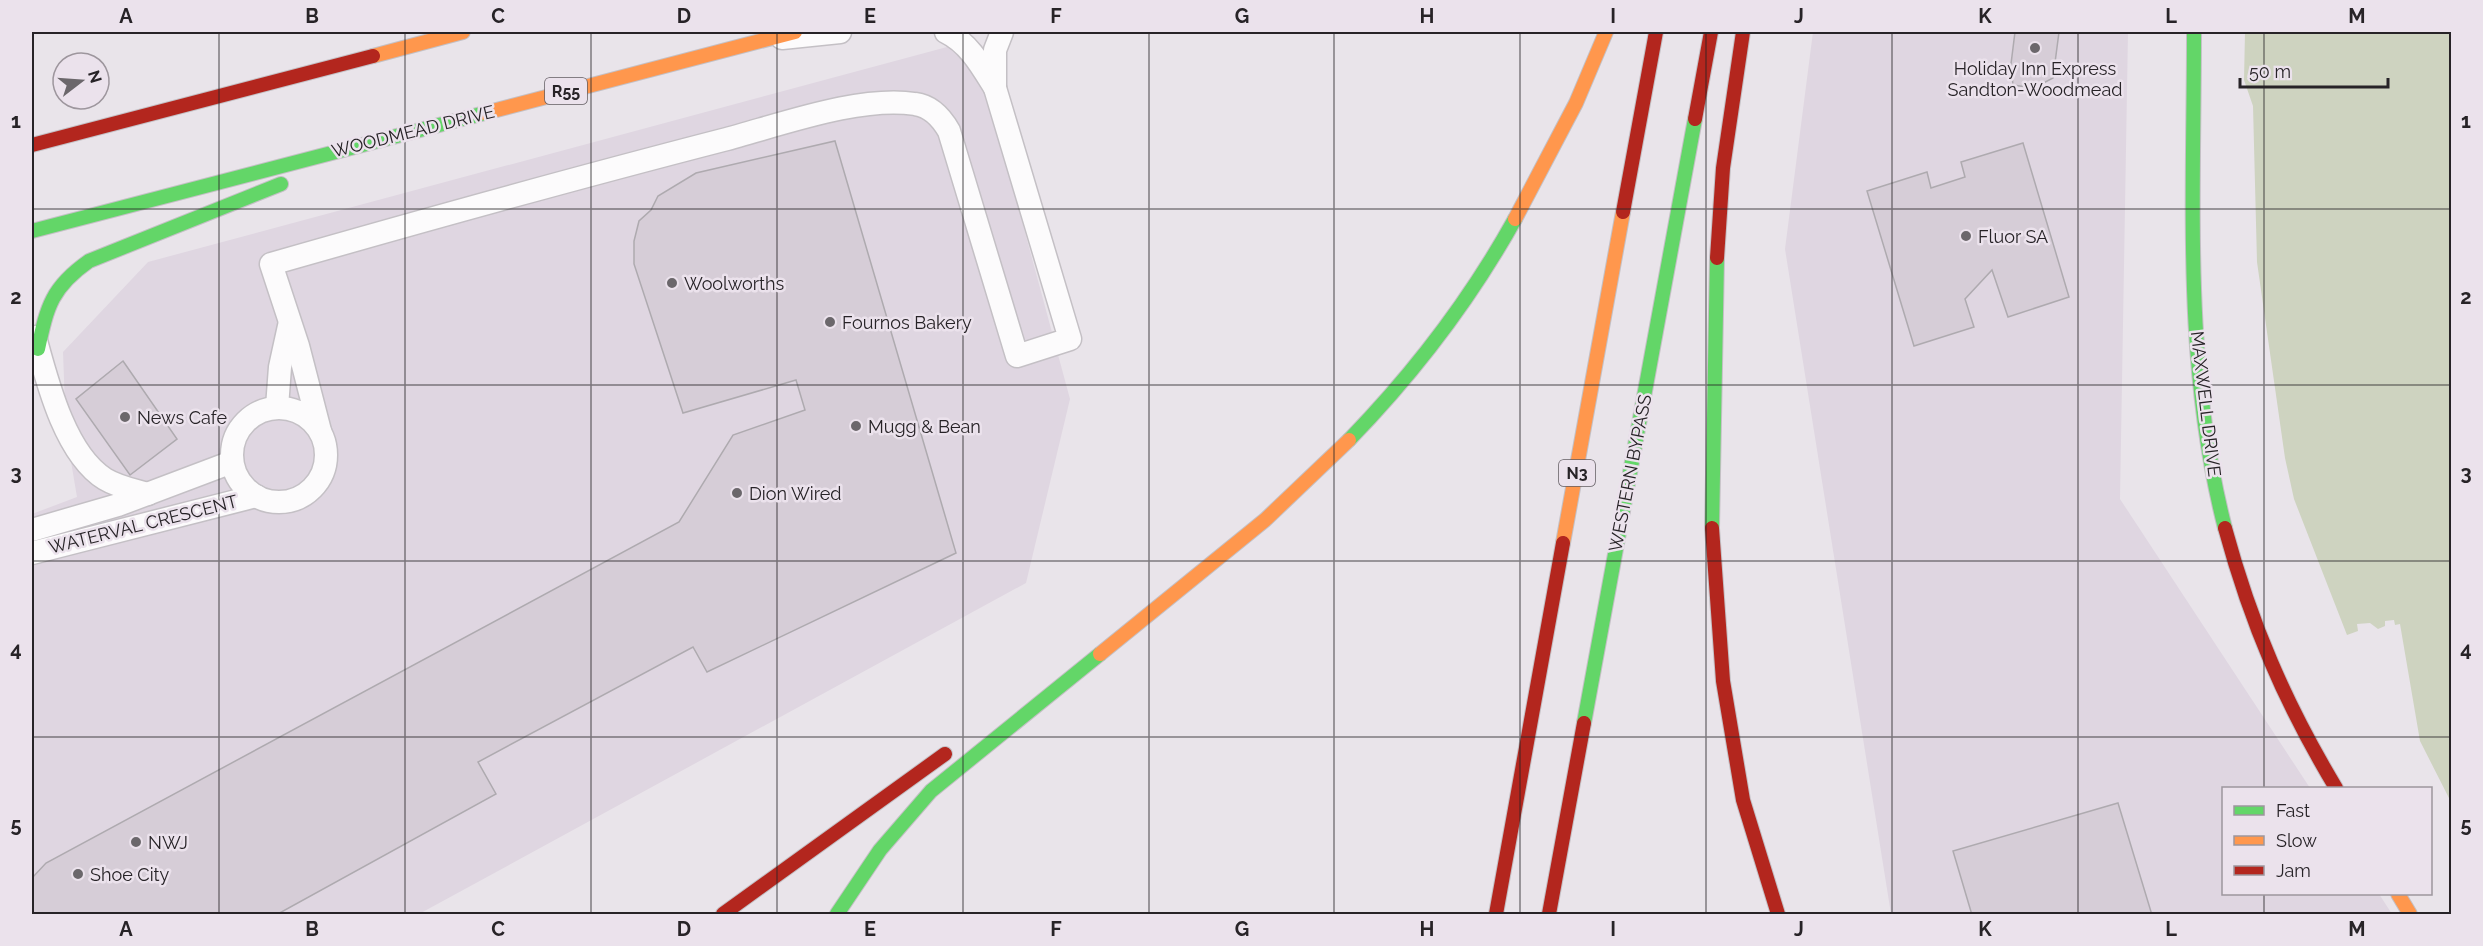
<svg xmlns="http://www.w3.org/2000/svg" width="2483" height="946" font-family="Raleway,sans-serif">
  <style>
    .built { fill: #dfd6e1 }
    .green { fill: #ced3c0 }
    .building { fill: #d6cdd7; stroke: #aeaaaf; stroke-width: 1.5 }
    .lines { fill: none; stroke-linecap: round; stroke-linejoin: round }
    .street-casing { stroke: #c4c0c5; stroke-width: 25 }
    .fast-casing { stroke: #c4c0c5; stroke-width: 16 }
    .slow-casing { stroke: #c4c0c5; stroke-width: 16 }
    .jam-casing { stroke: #c4c0c5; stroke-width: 16 }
    .street { stroke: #fcfbfc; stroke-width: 22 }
    .fast { stroke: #63d668; stroke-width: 14 }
    .slow { stroke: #ff974d; stroke-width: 14 }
    .jam { stroke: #b3261e; stroke-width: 14 }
    .grid { fill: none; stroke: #272327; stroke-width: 1.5; stroke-opacity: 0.55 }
    .poi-dot { fill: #6b676b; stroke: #ebe2ec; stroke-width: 2 }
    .labels { text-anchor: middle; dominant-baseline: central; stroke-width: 5; stroke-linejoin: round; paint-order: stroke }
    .shield { fill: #ebe2ec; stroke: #625c62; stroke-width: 1.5 }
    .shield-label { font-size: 16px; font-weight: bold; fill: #272327 }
    .poi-label { font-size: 18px; fill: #272327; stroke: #ebe2ec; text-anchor: start }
    .street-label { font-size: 18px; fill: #272327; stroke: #ebe2ec }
    .neatline { fill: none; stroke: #272327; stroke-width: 2 }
    .grid-label { font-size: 20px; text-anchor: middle; font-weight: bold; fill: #272327 }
  </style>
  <rect width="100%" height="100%" fill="#e9e4ea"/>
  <g class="built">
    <polygon points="1813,32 2128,32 2120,499 2310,788 2224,788 2224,894 2379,894 2392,914 1891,914 1785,249"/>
    <polygon points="973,40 1070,399 1026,583 419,914 32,914 32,514 77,497 66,432 63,352 148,262"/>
  </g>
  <polygon class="green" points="2245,32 2451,32 2451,802 2420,741 2400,624 2395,625 2394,620 2385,621 2385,626 2378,629 2370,623 2357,624 2358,631 2347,635 2294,499 2285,458 2257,262 2253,106 2244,80"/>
  <g class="building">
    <polygon points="2015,32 2059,32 2053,78 2034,88 2013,85 2011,64"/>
    <polygon points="835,141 956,553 707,672 693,647 478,762 496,794 276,915 32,915 32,878 46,863 679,522 733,435 805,410 796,380 683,413 634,264 634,241 639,221 651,210 658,196 696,173"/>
    <polygon points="2023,143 2069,297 2008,317 1992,270 1965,299 1974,327 1914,346 1867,191 1927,172 1931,188 1965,177 1961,162"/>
    <polygon points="123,361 177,439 130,475 76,399"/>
    <polygon points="2118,803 2152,915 1972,915 1953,851"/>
  </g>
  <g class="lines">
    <g class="street-casing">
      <g id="street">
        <polyline points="782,38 840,32"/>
        <polyline points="995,88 995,50 1002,32"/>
        <path d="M 35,337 C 47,381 65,454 105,479 C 118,487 134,490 148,494"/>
        <polyline points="277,407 280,367 289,326"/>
        <circle cx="279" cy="455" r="47"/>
        <path d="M 320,431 L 298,346 L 271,264 C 421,221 572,179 723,140 C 777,126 860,95 915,104 C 931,106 941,117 949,131 L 1017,356 L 1070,339 L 995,88 C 982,67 969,43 946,32"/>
        <polyline points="32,530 118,505 232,462"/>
        <polyline points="32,553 256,496"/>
      </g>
    </g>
    <g class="fast-casing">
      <g id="fast">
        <path d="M 2194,32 C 2194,198 2183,365 2225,528"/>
        <polyline points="32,231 485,113"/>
        <path d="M 38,349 C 47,306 52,287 89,261 L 281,184"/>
        <path d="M 1349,440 C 1413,374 1470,300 1515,219"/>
        <polyline points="1712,528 1717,258"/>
        <polyline points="1584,723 1695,119"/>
        <polyline points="837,914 880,850 931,791 1100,654"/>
      </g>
    </g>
    <g class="slow-casing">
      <g id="slow">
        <polyline points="373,56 463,32"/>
        <polyline points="485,113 795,32"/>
        <polyline points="1515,219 1576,103 1606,32"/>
        <polyline points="1563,543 1623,212"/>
        <polyline points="1100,654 1265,520 1349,440"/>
        <polyline points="2398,894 2410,914"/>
      </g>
    </g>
    <g class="jam-casing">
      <g id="jam">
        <polyline points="1695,119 1711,32"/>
        <polyline points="32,145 373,56"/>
        <polyline points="1623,212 1656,32"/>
        <polyline points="1717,258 1723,168 1743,32"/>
        <polyline points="1712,528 1723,681 1743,800 1778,914"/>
        <path d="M 2225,528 C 2251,624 2285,703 2336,788"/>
        <polyline points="723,914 945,754"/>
        <polyline points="1496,914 1563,543"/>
        <polyline points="1549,914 1584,723"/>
      </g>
    </g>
    <use href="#street" class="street"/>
    <use href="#fast" class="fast"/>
    <use href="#slow" class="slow"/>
    <use href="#jam" class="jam"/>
  </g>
  <path class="grid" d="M 219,32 L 219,914M 405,32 L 405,914M 591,32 L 591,914M 777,32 L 777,914M 963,32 L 963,914M 1149,32 L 1149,914M 1334,32 L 1334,914M 1520,32 L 1520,914M 1706,32 L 1706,914M 1892,32 L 1892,914M 2078,32 L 2078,914M 2264,32 L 2264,788M 32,209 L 2452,209M 32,385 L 2452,385M 32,561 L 2452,561M 32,737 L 2452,737M 2264,894 L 2264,914"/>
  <g class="poi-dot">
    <circle cx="2035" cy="48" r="6"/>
    <circle cx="1966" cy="236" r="6"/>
    <circle cx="672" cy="283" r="6"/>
    <circle cx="830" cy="322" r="6"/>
    <circle cx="125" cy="417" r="6"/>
    <circle cx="856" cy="426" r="6"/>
    <circle cx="737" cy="493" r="6"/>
    <circle cx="136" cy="842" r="6"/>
    <circle cx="78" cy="874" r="6"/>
  </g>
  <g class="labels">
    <g class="shield">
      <rect x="545" y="78" width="42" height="26" rx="4.5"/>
      <rect x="1559" y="460" width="36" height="26" rx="4.5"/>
    </g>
    <g class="shield-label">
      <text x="566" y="91">R55</text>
      <text x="1577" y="473">N3</text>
    </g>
    <g class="poi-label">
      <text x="2035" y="68" text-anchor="middle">Holiday Inn Express<tspan x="2035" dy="21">Sandton-Woodmead</tspan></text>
      <text x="1978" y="236">Fluor SA</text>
      <text x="684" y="283">Woolworths</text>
      <text x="842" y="322">Fournos Bakery</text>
      <text x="137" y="417">News Cafe</text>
      <text x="868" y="426">Mugg &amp; Bean</text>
      <text x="749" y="493">Dion Wired</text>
      <text x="148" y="842">NWJ</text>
      <text x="90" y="874">Shoe City</text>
    </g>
    <g class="street-label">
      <text transform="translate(413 131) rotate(-14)">WOODMEAD DRIVE</text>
      <text transform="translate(2206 404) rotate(83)">MAXWELL DRIVE</text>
      <text transform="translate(1630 473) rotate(-79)">WESTERN BYPASS</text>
      <text transform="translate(143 524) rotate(-14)">WATERVAL CRESCENT</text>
    </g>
  </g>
  <rect width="2483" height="946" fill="none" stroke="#ebe2ec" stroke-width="66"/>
  <rect x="2222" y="787" width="210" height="108" fill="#ebe2ec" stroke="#9d969d" stroke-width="1.5"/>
  <rect x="2234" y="806" width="30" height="9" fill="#63d668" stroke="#9d969d" stroke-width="1.5"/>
  <text x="2276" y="817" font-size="18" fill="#272327">Fast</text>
  <rect x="2234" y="836" width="30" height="9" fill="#ff974d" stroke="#9d969d" stroke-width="1.5"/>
  <text x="2276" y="847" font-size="18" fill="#272327">Slow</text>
  <rect x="2234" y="866" width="30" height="9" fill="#b3261e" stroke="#9d969d" stroke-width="1.5"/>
  <text x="2276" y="877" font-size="18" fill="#272327">Jam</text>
  <g transform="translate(81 81) rotate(73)"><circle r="28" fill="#ebe2ec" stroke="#9d969d" stroke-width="1.5"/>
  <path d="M0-4.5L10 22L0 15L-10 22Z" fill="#6b676b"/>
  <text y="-9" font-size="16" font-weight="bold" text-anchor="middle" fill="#272327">N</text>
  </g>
  <path d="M2240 78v9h148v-9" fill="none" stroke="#272327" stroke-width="3"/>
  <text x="2249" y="78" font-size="18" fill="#272327" stroke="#ebe2ec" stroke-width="4.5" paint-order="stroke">50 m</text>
  <rect x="33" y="33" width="2417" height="880" class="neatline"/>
  <g class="grid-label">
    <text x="126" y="23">A</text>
    <text x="312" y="23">B</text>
    <text x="498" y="23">C</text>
    <text x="684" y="23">D</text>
    <text x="870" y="23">E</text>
    <text x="1056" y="23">F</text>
    <text x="1242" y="23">G</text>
    <text x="1427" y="23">H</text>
    <text x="1613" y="23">I</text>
    <text x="1799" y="23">J</text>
    <text x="1985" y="23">K</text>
    <text x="2171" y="23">L</text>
    <text x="2357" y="23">M</text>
    <text x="16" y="128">1</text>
    <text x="2466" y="128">1</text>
    <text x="16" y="304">2</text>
    <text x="2466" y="304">2</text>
    <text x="16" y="480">3</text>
    <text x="2466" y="480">3</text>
    <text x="16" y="656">4</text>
    <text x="2466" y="656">4</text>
    <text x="16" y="832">5</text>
    <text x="2466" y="832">5</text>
    <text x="126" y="936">A</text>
    <text x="312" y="936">B</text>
    <text x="498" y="936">C</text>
    <text x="684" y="936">D</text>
    <text x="870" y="936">E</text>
    <text x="1056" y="936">F</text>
    <text x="1242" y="936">G</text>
    <text x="1427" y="936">H</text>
    <text x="1613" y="936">I</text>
    <text x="1799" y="936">J</text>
    <text x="1985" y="936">K</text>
    <text x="2171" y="936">L</text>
    <text x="2357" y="936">M</text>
  </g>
</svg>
